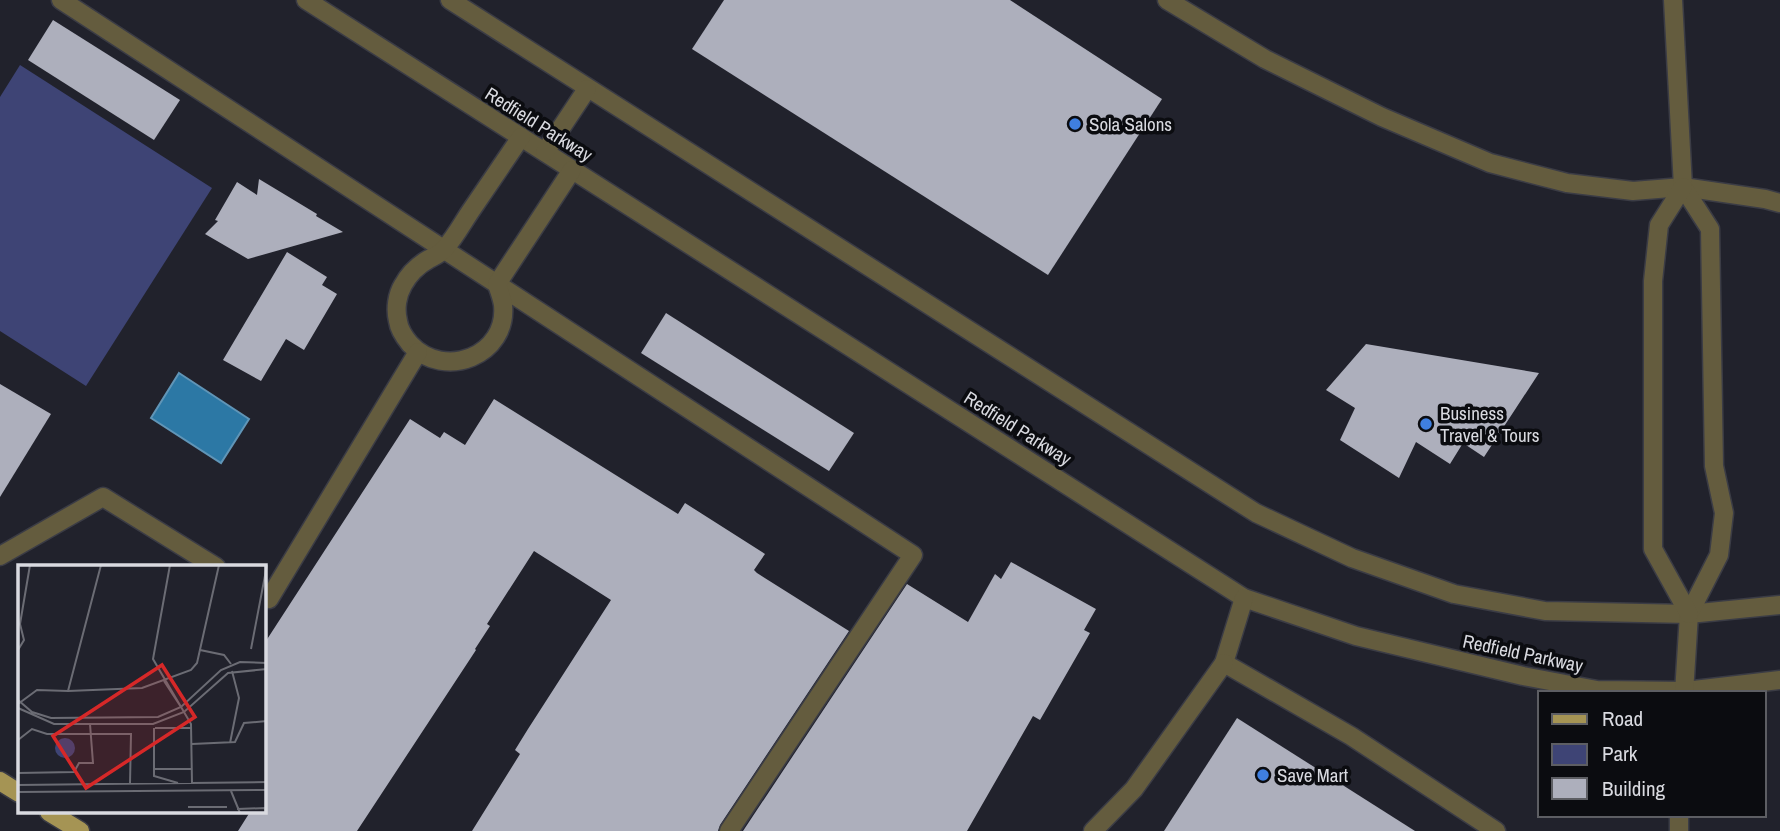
<svg xmlns="http://www.w3.org/2000/svg" width="1780" height="831" font-family="'Archivo Narrow',sans-serif">
  <style>
    .green { fill: #3e4475 }
    .water { fill: #2c78a5; stroke: #6095b7; stroke-width: 2 }
    .building { fill: #adafbc }
    .lines { fill: none; stroke-linecap: round; stroke-linejoin: round }
    .minor-casing { stroke: #3b3c45; stroke-width: 21 }
    .major-casing { stroke: #3b3c45; stroke-width: 21 }
    .minor { stroke: #645c3e; stroke-width: 18 }
    .major { stroke: #a59454; stroke-width: 18 }
    .shop-dot { fill: #3f7fe0; stroke: #0b0c10; stroke-width: 2.5 }
    .labels { text-anchor: middle; dominant-baseline: central; stroke-width: 7; stroke-linejoin: round; paint-order: stroke }
    .street-label { font-size: 19px; fill: #d9dae0; stroke: #0b0c10 }
    .poi-label { font-size: 19px; fill: #d9dae0; stroke: #0b0c10; text-anchor: start }
    .inset-road { fill: none; stroke: #6b6c74; stroke-width: 2 }
    .view { fill: #d62828; fill-opacity: 0.15; stroke: #d62828; stroke-width: 3.5 }
    .inset-edge { fill: none; stroke: #d9dae0; stroke-width: 3.5 }
  </style>
  <rect width="100%" height="100%" fill="#21222c"/>
  <polygon class="green" points="20,65 212,188 86,386 0,331 0,97"/>
  <polygon class="water" points="179,373 249,419 221,463 151,418"/>
  <g class="building">
    <polygon points="724,0 1010,0 1162,99 1048,275 692,49"/>
    <polygon points="53,20 180,100 154,140 28,60"/>
    <polygon points="259,179 317,214 316,216 343,232 248,259 205,234 218,221 215,220 237,182 257,195"/>
    <polygon points="287,252 327,277 322,285 337,294 304,350 286,339 261,381 223,360"/>
    <polygon points="666,313 854,433 829,471 641,353"/>
    <polygon points="1366,344 1539,373 1484,457 1463,443 1450,464 1416,442 1399,478 1340,440 1355,408 1326,390"/>
    <polygon points="0,384 51,414 0,497"/>
    <polygon points="494,399 678,514 685,503 765,554 754,570 757,573 849,631 720,825 718,831 472,831 520,754 515,750 528,729 611,600 534,551 487,624 490,626 475,649 476,650 357,831 238,831 250,812 264,812 264,644 410,419 440,438 444,432 465,445"/>
    <polygon points="1011,562 1096,609 1084,630 1090,633 1040,720 1033,716 967,831 743,831 907,584 968,622 995,574 1001,579"/>
    <polygon points="1237,718 1415,831 1164,831"/>
  </g>
  <g class="lines">
    <g class="minor-casing">
      <g id="minor">
        <polyline points="61,0 913,555 729,831"/>
        <polyline points="306,0 1244,598 1356,636 1523,676 1597,690 1685,691 1780,680"/>
        <polyline points="450,0 1256,513 1352,558 1454,594 1545,611 1689,614 1780,605"/>
        <polyline points="1167,0 1265,59 1382,117 1490,163 1567,183 1633,191 1683,187 1765,199 1780,203"/>
        <polyline points="1673,0 1683,187 1710,229 1714,466 1724,513 1719,555 1689,614 1684,693"/>
        <path d="M 521,137 C 504,162 487,187 470,212 C 462,224 455,237 446,247 C 442,253 435,256 429,259 C 418,265 409,274 403,285 C 397,295 395,309 398,321 C 399,329 405,338 410,344 C 445,381 508,355 503,305 C 502,298 499,291 497,284 L 572,170"/>
        <polyline points="545,152 587,89"/>
        <polyline points="1683,187 1659,225 1653,281 1653,549 1689,614"/>
        <polyline points="0,556 103,497 216,567"/>
        <polyline points="264,596 269,599 418,352"/>
        <polyline points="1244,598 1224,663 1351,736 1496,831"/>
        <polyline points="1093,831 1134,789 1224,663"/>
        <polyline points="1679,831 1679,815"/>
      </g>
    </g>
    <g class="major-casing">
      <g id="major">
        <polyline points="0,781 19,793"/>
        <polyline points="49,812 80,831"/>
      </g>
    </g>
    <use href="#minor" class="minor"/>
    <use href="#major" class="major"/>
  </g>
  <g class="shop-dot">
    <circle cx="1075" cy="124" r="7"/>
    <circle cx="1426" cy="424" r="7"/>
    <circle cx="1263" cy="775" r="7"/>
  </g>
  <g class="labels">
    <g class="street-label">
      <text transform="translate(539 124) rotate(32)">Redfield Parkway</text>
      <text transform="translate(1018 428) rotate(32)">Redfield Parkway</text>
      <text transform="translate(1523 653) rotate(12)">Redfield Parkway</text>
    </g>
    <g class="poi-label">
      <text x="1089" y="124">Sola Salons</text>
      <text x="1440" y="413">Business<tspan x="1440" dy="22">Travel &amp; Tours</tspan></text>
      <text x="1277" y="775">Save Mart</text>
    </g>
  </g>
  <g transform="translate(18 565)">
    <rect width="248" height="248" fill="#21222c"/>
    <path d="M37 183a10 10 0 1 1 20 0a10 10 0 1 1-20 0Z" fill="#3e4475"/>
    <path class="inset-road" d="M 152,0 L 135,94 L 173,159 L 174,218M 233,84 L 249,0M 0,85 L 6,75 L 2,59 L 12,0M 182,85 L 206,90 L 213,99M 146,116 L 163,142M 50,126 L 124,123 L 173,105 L 179,98 L 201,0M 0,135 L 14,147 L 33,153 L 140,152 L 163,142 L 203,105 L 222,97 L 249,98M 0,139 L 19,125 L 50,126 L 83,0M 0,143 L 36,159 L 135,159 L 166,147 L 210,108 L 249,104M 136,163 L 136,211 L 160,218M 137,163 L 173,163M 0,175 L 14,164 L 29,169 L 113,169 L 112,219M 212,178 L 221,133 L 214,106M 174,179 L 217,177 L 226,158 L 249,156M 135,204 L 174,204M 0,208 L 56,207 L 61,198 L 75,198 L 72,159M 0,220 L 249,217M 213,226 L 222,248M 0,227 L 249,225M 170,242 L 209,242M 219,244 L 247,243 L 248,248"/>
    <path class="view" d="M 144,100 L 177,152 L 68,223 L 35,171 Z"/>
    <rect width="248" height="248" class="inset-edge"/>
  </g>
  <rect x="1538" y="691" width="228" height="126" fill="#0b0c10" stroke="#5d5e63" stroke-width="2"/>
  <rect x="1552" y="714" width="35" height="10" fill="#a59454" stroke="#5d5e63" stroke-width="2"/>
  <text x="1602" y="726" font-size="21" fill="#d9dae0">Road</text>
  <rect x="1552" y="744" width="35" height="21" fill="#3e4475" stroke="#5d5e63" stroke-width="2"/>
  <text x="1602" y="761" font-size="21" fill="#d9dae0">Park</text>
  <rect x="1552" y="778" width="35" height="21" fill="#adafbc" stroke="#5d5e63" stroke-width="2"/>
  <text x="1602" y="796" font-size="21" fill="#d9dae0">Building</text>
</svg>
